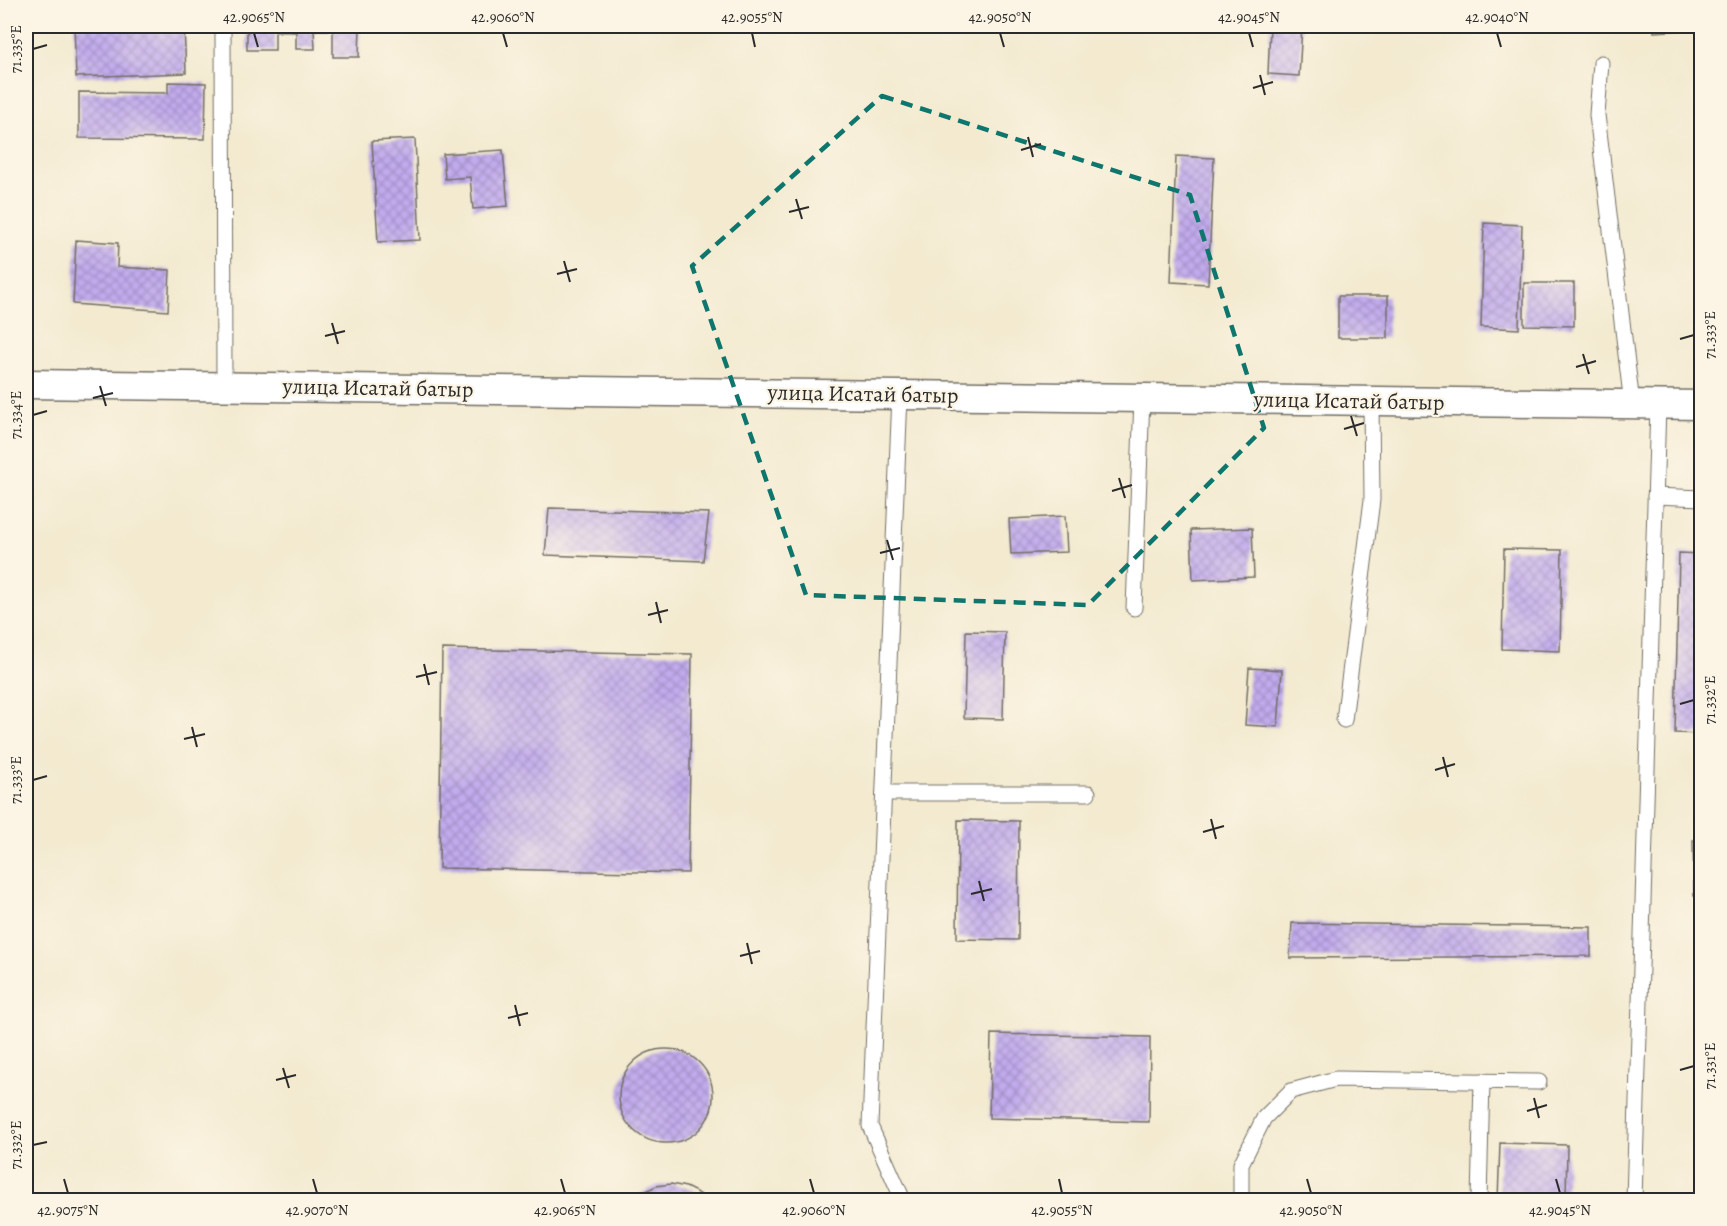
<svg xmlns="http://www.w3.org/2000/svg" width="1727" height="1226" font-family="Alegreya,serif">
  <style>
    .building { fill: url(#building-cross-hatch) }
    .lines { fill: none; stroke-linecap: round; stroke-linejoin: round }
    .service-casing { stroke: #716e65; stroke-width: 17 }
    .minor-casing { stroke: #716e65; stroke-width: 31 }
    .service { stroke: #fff; stroke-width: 15 }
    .minor { stroke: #fff; stroke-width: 28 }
    .marked { fill: none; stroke: #0f766e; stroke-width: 4.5; stroke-dasharray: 12 8; stroke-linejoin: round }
    .ticks { fill: none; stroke: #2b2b2b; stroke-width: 2 }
    .labels { text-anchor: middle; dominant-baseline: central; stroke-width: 4.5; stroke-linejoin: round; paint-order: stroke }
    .street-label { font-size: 22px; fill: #2b2b2b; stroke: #fcf5e5 }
    .neatline { fill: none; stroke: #2b2b2b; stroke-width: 2 }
    .ticks-label { font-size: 15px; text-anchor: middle; fill: #2b2b2b }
  </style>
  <defs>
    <pattern id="building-cross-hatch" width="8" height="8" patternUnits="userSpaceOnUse" patternTransform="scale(1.5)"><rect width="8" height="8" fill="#c2acee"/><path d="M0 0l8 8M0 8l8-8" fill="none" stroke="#9e8cc1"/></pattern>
  </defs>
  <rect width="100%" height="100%" fill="#fcf5e5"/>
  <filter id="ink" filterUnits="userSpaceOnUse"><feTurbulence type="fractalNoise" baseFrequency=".0167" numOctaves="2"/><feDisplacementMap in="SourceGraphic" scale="12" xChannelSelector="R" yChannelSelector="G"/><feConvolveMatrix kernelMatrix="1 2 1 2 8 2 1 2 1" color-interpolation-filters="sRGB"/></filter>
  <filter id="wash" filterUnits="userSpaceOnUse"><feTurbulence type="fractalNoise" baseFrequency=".008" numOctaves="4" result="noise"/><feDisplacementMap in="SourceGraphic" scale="24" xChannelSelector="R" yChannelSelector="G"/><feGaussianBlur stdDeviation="1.35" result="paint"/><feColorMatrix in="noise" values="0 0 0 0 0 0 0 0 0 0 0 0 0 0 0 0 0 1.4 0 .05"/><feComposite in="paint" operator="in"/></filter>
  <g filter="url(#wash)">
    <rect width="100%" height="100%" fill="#f3ead0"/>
    <g id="blocks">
      <g class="building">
        <polygon points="74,26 184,26 186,73 76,77"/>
        <polygon points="247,26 360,26 359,57 333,57 333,30 314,30 315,49 296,49 296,32 275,32 275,50 247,50"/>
        <polygon points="1270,26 1302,26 1299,76 1268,74"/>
        <polygon points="1653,26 1702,26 1702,29 1654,32"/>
        <polygon points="168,82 206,83 205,139 79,138 79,92 168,93"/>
        <polygon points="415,139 420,240 378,242 372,141"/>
        <polygon points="503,150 508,206 473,209 470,177 445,179 443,154"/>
        <polygon points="1176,156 1214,158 1208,284 1171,282"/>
        <polygon points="1484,223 1522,225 1519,329 1481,327"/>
        <polygon points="76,240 118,243 117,267 170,270 168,311 73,304"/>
        <polygon points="1524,283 1574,283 1574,326 1524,325"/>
        <rect x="1338" y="296" width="50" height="42"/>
        <polygon points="549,508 709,513 703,561 545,555"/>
        <polygon points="1065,516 1067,552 1011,554 1009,519"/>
        <polygon points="1252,528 1254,577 1193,580 1191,530"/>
        <polygon points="1504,549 1562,550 1560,651 1502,649"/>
        <polygon points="1679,553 1702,554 1702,734 1675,733"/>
        <polygon points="966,631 1005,632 1003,719 964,718"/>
        <polygon points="442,649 692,654 688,873 439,868"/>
        <polygon points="1249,668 1282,670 1278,727 1245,725"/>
        <polygon points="958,820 1019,821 1018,940 957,939"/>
        <polygon points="1693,840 1702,840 1702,895 1694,896"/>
        <polygon points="1292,923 1591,927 1591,956 1290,958"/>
        <polygon points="991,1034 1150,1037 1149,1122 989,1118"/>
        <circle cx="666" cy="1096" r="47"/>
        <polygon points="1500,1143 1567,1145 1566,1200 1498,1200"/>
        <polygon points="671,1184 686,1187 700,1194 706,1200 635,1200 642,1193 656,1186"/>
        <polygon points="136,1195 296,1196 296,1200 136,1200"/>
      </g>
    </g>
  </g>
  <g filter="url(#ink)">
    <use href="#blocks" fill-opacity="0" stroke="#716e65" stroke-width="1.5"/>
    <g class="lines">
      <g class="service-casing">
        <g id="service">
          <polyline points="223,26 224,386"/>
          <polyline points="1601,63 1597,115 1632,404"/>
          <polyline points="900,395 870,1126 903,1200"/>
          <polyline points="1655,496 1702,498"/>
          <polyline points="1134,608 1142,398"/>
          <polyline points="1344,720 1372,500 1371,401"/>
          <polyline points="884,793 1088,793"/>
          <polyline points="1241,1200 1241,1164 1264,1118 1291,1091 1336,1079 1539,1082"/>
          <polyline points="1479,1200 1482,1081"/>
          <polyline points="1634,1200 1658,405"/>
        </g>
      </g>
      <g class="minor-casing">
        <polyline id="minor" points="26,384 1702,405"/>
      </g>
      <use href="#service" class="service"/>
      <use href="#minor" class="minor"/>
    </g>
  </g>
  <path class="marked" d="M 882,96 L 1190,195 L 1264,428 L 1088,605 L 806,595 L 692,266 Z"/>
  <path class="ticks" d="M 254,33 L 258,47M 503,33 L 507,47M 752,33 L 755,47M 1000,33 L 1004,47M 1249,33 L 1253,47M 1497,33 L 1501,47M 33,49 L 47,45M 1260,75 L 1265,95M 1253,88 L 1273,82M 1028,137 L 1033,157M 1021,150 L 1041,144M 796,199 L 802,219M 789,212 L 809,207M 564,261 L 570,282M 557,274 L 577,269M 332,323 L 338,344M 325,336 L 345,331M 1680,339 L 1694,335M 1583,354 L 1589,374M 1576,367 L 1596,361M 100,386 L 106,406M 93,398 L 113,393M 33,415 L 47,411M 1351,416 L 1357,436M 1344,429 L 1364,423M 1119,478 L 1125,498M 1112,491 L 1132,485M 887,540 L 893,560M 880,553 L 900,548M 656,602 L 661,623M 648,615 L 668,610M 424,664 L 429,685M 416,677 L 437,672M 1680,704 L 1694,700M 192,727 L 197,747M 184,739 L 205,734M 1443,757 L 1448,777M 1435,770 L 1455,764M 33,780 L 47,776M 1211,819 L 1216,839M 1203,832 L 1224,826M 979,881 L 984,901M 971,894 L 992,889M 747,943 L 752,964M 740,956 L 760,951M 515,1005 L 520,1026M 508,1018 L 528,1013M 283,1068 L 289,1088M 1680,1070 L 1694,1066M 276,1080 L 296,1075M 1534,1098 L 1539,1118M 1527,1111 L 1547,1105M 33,1145 L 47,1142M 64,1179 L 68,1193M 313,1179 L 317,1193M 561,1179 L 565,1193M 810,1179 L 814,1193M 1059,1179 L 1062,1193M 1307,1179 L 1311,1193M 1556,1179 L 1560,1193"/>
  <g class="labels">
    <g class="street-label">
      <text transform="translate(378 388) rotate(1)">улица Исатай батыр</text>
      <text transform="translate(863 394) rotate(1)">улица Исатай батыр</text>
      <text transform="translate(1349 401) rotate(1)">улица Исатай батыр</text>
    </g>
  </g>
  <rect width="1727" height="1226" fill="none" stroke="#fcf5e5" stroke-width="66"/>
  <rect x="33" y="33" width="1661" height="1160" class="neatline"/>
  <g class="ticks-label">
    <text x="254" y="22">42.9065°N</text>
    <text x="503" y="22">42.9060°N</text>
    <text x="752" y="22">42.9055°N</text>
    <text x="1000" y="22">42.9050°N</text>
    <text x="1249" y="22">42.9045°N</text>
    <text x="1497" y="22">42.9040°N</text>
    <text transform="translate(16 49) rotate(-90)" y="5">71.335°E</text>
    <text transform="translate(1710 335) rotate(-90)" y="5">71.333°E</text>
    <text transform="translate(16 415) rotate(-90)" y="5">71.334°E</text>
    <text transform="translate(1710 700) rotate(-90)" y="5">71.332°E</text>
    <text transform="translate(16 780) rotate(-90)" y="5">71.333°E</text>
    <text transform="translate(1710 1066) rotate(-90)" y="5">71.331°E</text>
    <text transform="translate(16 1145) rotate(-90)" y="5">71.332°E</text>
    <text x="68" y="1215">42.9075°N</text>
    <text x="317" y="1215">42.9070°N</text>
    <text x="565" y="1215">42.9065°N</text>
    <text x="814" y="1215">42.9060°N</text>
    <text x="1062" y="1215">42.9055°N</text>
    <text x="1311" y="1215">42.9050°N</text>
    <text x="1560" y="1215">42.9045°N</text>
  </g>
</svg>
